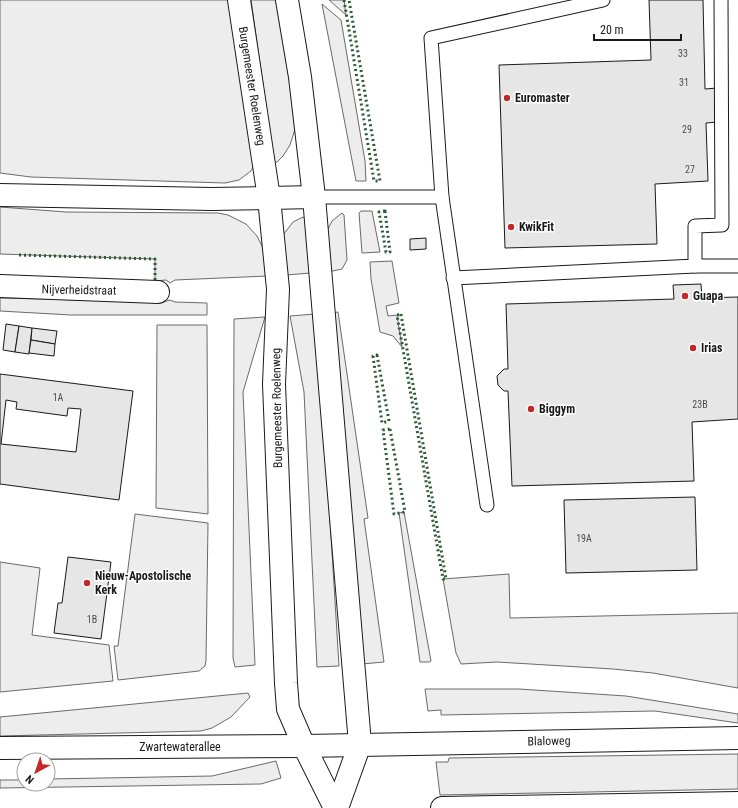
<svg xmlns="http://www.w3.org/2000/svg" width="738" height="808" font-family="'Roboto Condensed',sans-serif">
  <style>
    .built { fill: #ededed; stroke: #6a6a6a }
    .building { fill: #e6e6e6; stroke: #1a1a1a; fill-rule: evenodd }
    .lines { fill: none; stroke-linecap: round; stroke-linejoin: round }
    .lane-casing { stroke: #1a1a1a; stroke-width: 15 }
    .street-casing { stroke: #1a1a1a; stroke-width: 24 }
    .secondary-casing { stroke: #1a1a1a; stroke-width: 24 }
    .primary-casing { stroke: #1a1a1a; stroke-width: 24 }
    .highway-casing { stroke: #1a1a1a; stroke-width: 24 }
    .lane { stroke: #fff; stroke-width: 13 }
    .street { stroke: #fff; stroke-width: 22 }
    .secondary { stroke: #fff; stroke-width: 22 }
    .primary { stroke: #fff; stroke-width: 22 }
    .highway { stroke: #fff; stroke-width: 22 }
    .hedge { stroke: #2b5a34; stroke-width: 3; stroke-dasharray: 2 3; stroke-linecap: butt }
    .poi-dot { fill: #c62828; stroke: #fff; stroke-width: 1.5 }
    .labels { text-anchor: middle; dominant-baseline: central; stroke-width: 3; stroke-linejoin: round; paint-order: stroke }
    .number-label { font-size: 10px; fill: #4d4d4d }
    .street-label { font-size: 12px; fill: #1a1a1a; stroke: #fff }
    .poi-label { font-size: 12px; font-weight: bold; fill: #1a1a1a; stroke: #fff; text-anchor: start }
  </style>
  <rect width="100%" height="100%" fill="#fff"/>
  <g class="built">
    <polygon points="0,0 233,0 254,165 251,171 239,180 225,183 31,177 0,173"/>
    <polygon points="251,0 278,0 291,56 295,129 290,145 283,156 277,162 274,162"/>
    <polygon points="329,0 344,0 346,15"/>
    <polygon points="322,4 341,20 365,161 366,181 356,181"/>
    <polygon points="0,207 66,212 218,213 228,215 246,224 257,236 263,248 268,276 175,280 170,283 166,280 155,281 155,259 0,254"/>
    <polygon points="361,211 372,211 380,252 362,253 359,213"/>
    <polygon points="342,213 344,215 347,260 342,269 328,272 327,231 332,221"/>
    <polygon points="303,217 306,220 310,273 287,275 283,235 293,222"/>
    <polygon points="392,261 399,303 386,306 388,316 397,315 402,347 393,336 380,332 371,279 370,262"/>
    <polygon points="0,298 163,302 170,300 175,302 207,303 207,315 71,315 0,311"/>
    <polygon points="338,312 368,518 364,519 384,662 362,664 330,313"/>
    <polygon points="315,314 325,438 339,666 317,667 304,392 290,316"/>
    <polygon points="265,317 243,392 255,665 235,667 233,658 234,319"/>
    <polygon points="157,325 207,325 208,514 156,508"/>
    <polygon points="404,512 431,661 429,662 420,662 399,513"/>
    <polygon points="135,514 208,523 206,661 205,666 199,671 118,680 114,646 118,646"/>
    <polygon points="0,562 40,568 32,635 109,645 113,681 0,692"/>
    <polygon points="509,574 510,618 738,613 738,688 653,673 613,669 497,662 461,664 456,653 443,579"/>
    <polygon points="425,689 519,689 626,696 738,714 738,723 655,711 441,715 441,710 428,711"/>
    <polygon points="248,693 250,697 231,717 212,728 201,731 0,736 0,717"/>
    <polygon points="738,754 738,789 440,795 436,762 448,762 449,758"/>
    <polygon points="276,761 281,778 261,784 0,788 0,780 24,780 24,784 48,784 48,779 212,776"/>
  </g>
  <g class="building">
    <polygon points="649,0 703,0 705,89 717,88 718,122 706,123 708,181 655,184 657,244 505,248 499,65 651,60"/>
    <polygon points="426,238 426,249 410,250 410,239"/>
    <polygon points="701,284 702,298 738,297 738,419 692,422 694,481 512,486 508,391 504,391 498,385 497,376 504,369 508,369 506,304 674,299 673,285"/>
    <polygon points="6,324 19,326 15,352 3,350"/>
    <polygon points="19,326 32,328 29,354 15,352"/>
    <polygon points="32,328 57,331 55,344 31,340"/>
    <polygon points="31,340 55,344 54,356 29,353"/>
    <path d="M 0,374 L 133,391 L 119,500 L 0,484 ZM 6,400 L 17,402 L 16,409 L 67,416 L 68,408 L 81,409 L 76,452 L 1,444 Z"/>
    <polygon points="695,497 697,570 566,573 564,500"/>
    <polygon points="68,557 111,562 101,639 54,633 58,603 62,603"/>
  </g>
  <g class="lines">
    <g class="lane-casing">
      <g id="lane">
        <polyline points="314,197 442,197"/>
        <polyline points="695,266 738,266"/>
        <polyline points="453,278 695,266 695,226 722,225 721,0"/>
        <polyline points="487,505 442,197 431,38 603,0"/>
      </g>
    </g>
    <g class="street-casing">
      <polyline id="street" points="0,286 158,292"/>
    </g>
    <g class="secondary-casing">
      <g id="secondary">
        <polyline points="239,0 269,198 278,289 274,384 286,683 288,709 304,746 335,808"/>
        <polyline points="287,0 300,77 314,197 360,744 337,808"/>
        <polyline points="269,198 314,197"/>
      </g>
    </g>
    <g class="primary-casing">
      <g id="primary">
        <polyline points="0,748 304,746 738,738"/>
        <polyline points="442,808 738,803"/>
      </g>
    </g>
    <g class="highway-casing">
      <polyline id="highway" points="0,195 212,199 269,198"/>
    </g>
    <use href="#lane" class="lane"/>
    <use href="#street" class="street"/>
    <use href="#secondary" class="secondary"/>
    <use href="#primary" class="primary"/>
    <use href="#highway" class="highway"/>
    <g class="hedge">
      <polyline points="344,0 374,181 380,181 349,0"/>
      <polygon points="385,211 390,252 386,252 379,212"/>
      <polyline points="19,255 155,259 155,281"/>
      <polygon points="401,314 446,579 443,579 397,315"/>
      <polygon points="377,355 389,421 382,423 373,356"/>
      <polygon points="390,429 405,512 394,514 383,430"/>
    </g>
  </g>
  <g class="poi-dot">
    <circle cx="507" cy="98" r="4"/>
    <circle cx="511" cy="227" r="4"/>
    <circle cx="685" cy="296" r="4"/>
    <circle cx="693" cy="348" r="4"/>
    <circle cx="531" cy="409" r="4"/>
    <circle cx="87" cy="583" r="4"/>
  </g>
  <g class="labels">
    <g class="number-label">
      <text x="683" y="53">33</text>
      <text x="684" y="82">31</text>
      <text x="687" y="129">29</text>
      <text x="690" y="169">27</text>
      <text x="58" y="397">1A</text>
      <text x="700" y="404">23B</text>
      <text x="584" y="538">19A</text>
      <text x="92" y="619">1B</text>
    </g>
    <g class="street-label">
      <text transform="translate(252 86) rotate(81)">Burgemeester Roelenweg</text>
      <text transform="translate(79 290) rotate(1)">Nijverheidstraat</text>
      <text transform="translate(277 408) rotate(-91)">Burgemeester Roelenweg</text>
      <text transform="translate(549 741) rotate(-1)">Blaloweg</text>
      <text x="180" y="747">Zwartewaterallee</text>
    </g>
    <g class="poi-label">
      <text x="515" y="98">Euromaster</text>
      <text x="519" y="227">KwikFit</text>
      <text x="693" y="296">Guapa</text>
      <text x="701" y="348">Irias</text>
      <text x="539" y="409">Biggym</text>
      <text x="95" y="576">Nieuw-Apostolische<tspan x="95" dy="14">Kerk</tspan></text>
    </g>
  </g>
  <g transform="translate(36 772) rotate(220)"><circle r="19" fill="#ffffff" stroke="#a3a3a3"/>
  <path d="M0-3L7 15L0 10L-7 15Z" fill="#c62828"/>
  <text y="-6" font-size="11" font-weight="bold" text-anchor="middle" fill="#1a1a1a">N</text>
  </g>
  <path d="M594 34v6h87v-6" fill="none" stroke="#1a1a1a" stroke-width="2"/>
  <text x="600" y="34" font-size="12" fill="#1a1a1a" stroke="#ffffff" stroke-width="3" paint-order="stroke">20 m</text>
</svg>
